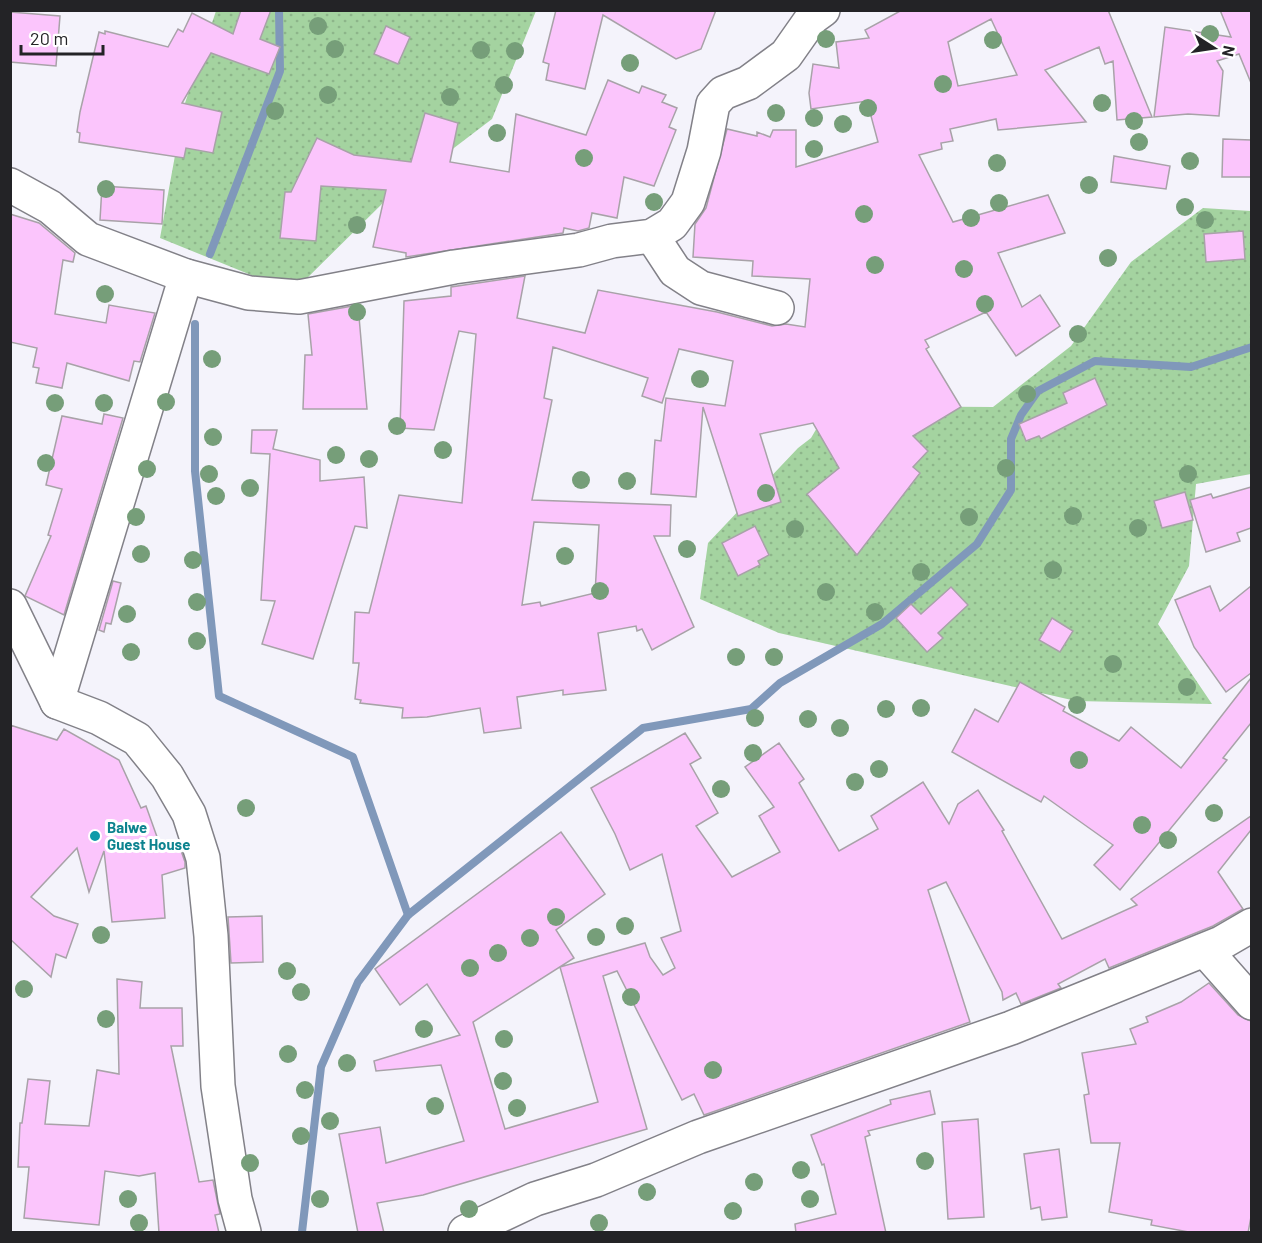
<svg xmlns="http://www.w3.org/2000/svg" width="1262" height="1243" font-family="Barlow,sans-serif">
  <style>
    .garden { fill: url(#garden-dots) }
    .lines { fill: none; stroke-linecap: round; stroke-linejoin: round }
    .stream { stroke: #8098ba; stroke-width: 8 }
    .building { fill: #fbc5fc; stroke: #a8a2a8; stroke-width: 1.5; fill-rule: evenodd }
    .minor-casing { stroke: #828188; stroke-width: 36 }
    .minor { stroke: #fff; stroke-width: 33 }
    .tree { fill: #769e79 }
    .culture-dot { fill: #0f9aa8; stroke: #fff; stroke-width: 2 }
    .labels { text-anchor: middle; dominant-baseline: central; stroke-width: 6; stroke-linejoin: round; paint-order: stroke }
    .culture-label { font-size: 15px; font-weight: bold; fill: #0d838f; stroke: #fff; text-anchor: start }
  </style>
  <defs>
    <pattern id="garden-dots" width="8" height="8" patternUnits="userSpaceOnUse" patternTransform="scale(1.5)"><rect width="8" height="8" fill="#a4d3a0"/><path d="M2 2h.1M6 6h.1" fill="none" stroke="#8db58a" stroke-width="1.8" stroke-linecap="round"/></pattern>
  </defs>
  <rect width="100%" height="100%" fill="#f4f3fb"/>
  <g class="garden">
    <polygon points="216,11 536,11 492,119 387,199 293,292 160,238 184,106"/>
    <polygon points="1203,208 1251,211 1251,474 1196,484 1189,566 1158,624 1212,704 1076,701 779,633 700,599 708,543 798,448 811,438 821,421 852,406 993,407 1071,346 1131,262"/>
  </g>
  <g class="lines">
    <g class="stream">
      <polyline points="210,254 280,71 279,10"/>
      <polyline points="195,324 195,471 219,696 353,757 408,915"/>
      <polyline points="302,1232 321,1067 358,982 408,915 643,728 751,709 780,683 882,624 977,544 1011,490 1011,439 1021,415 1038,391 1095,361 1191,367 1252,347"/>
    </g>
  </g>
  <g class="building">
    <polygon points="241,10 271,10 260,39 280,47 269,74 211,53 182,103 222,112 213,153 186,148 184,158 79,142 80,133 77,132 80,112 99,32 105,34 105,31 168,47 178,29 183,32 192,13 233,34"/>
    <polygon points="556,10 716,10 701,49 676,59 603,15 585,89 546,80 549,64 543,62"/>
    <path d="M 902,10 L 1108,10 L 1152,117 L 1117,120 L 1113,61 L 1105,64 L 1099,47 L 1045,70 L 1086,122 L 998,130 L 996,119 L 950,129 L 953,141 L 941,143 L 942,149 L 919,155 L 953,222 L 1048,195 L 1065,233 L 998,253 L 1022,307 L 1040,295 L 1060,326 L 1016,356 L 986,312 L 925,340 L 929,347 L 926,349 L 961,407 L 913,436 L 928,451 L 913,467 L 920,473 L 857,555 L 807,494 L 839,468 L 813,423 L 760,434 L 781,502 L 738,516 L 703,407 L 696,497 L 651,494 L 655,440 L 661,441 L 666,398 L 725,406 L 733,361 L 679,349 L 662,403 L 642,396 L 648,378 L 553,347 L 544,398 L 552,400 L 532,500 L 671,505 L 670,536 L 654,536 L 694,627 L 652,650 L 642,629 L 637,631 L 636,626 L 598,633 L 606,690 L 563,695 L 563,690 L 517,697 L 521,728 L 484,733 L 480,708 L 427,717 L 402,718 L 403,708 L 360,703 L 361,700 L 355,699 L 359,663 L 353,663 L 355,612 L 369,613 L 399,495 L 462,503 L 476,334 L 459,331 L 434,430 L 400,428 L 404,301 L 451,296 L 451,287 L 525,276 L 517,318 L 585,333 L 598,290 L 717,312 L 772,326 L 786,324 L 805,327 L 810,279 L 752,276 L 753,261 L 693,257 L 695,224 L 706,208 L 727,129 L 757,136 L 757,132 L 770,137 L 773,130 L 796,130 L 796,167 L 878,142 L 867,101 L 811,109 L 809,93 L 813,64 L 839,68 L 836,42 L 869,38 L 865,30 ZM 991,19 L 1017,75 L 958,86 L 948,42 ZM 534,522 L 599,525 L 595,593 L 541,606 L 540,602 L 522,605 Z"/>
    <polygon points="1220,10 1251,10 1251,83 1239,54 1217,61 1223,71 1219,116 1188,114 1154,117 1165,27 1231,37"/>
    <polygon points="10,12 60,16 56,66 10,62"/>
    <polygon points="386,26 410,37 398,64 374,54"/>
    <polygon points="608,80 639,93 642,86 666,95 662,102 677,108 669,127 676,130 654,186 624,177 617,218 592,213 589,228 578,231 564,228 563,233 406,257 406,253 373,247 386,190 321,186 316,241 280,238 285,192 291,192 317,138 354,155 411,162 425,113 458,123 450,162 509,172 516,114 586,135"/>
    <polygon points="1223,139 1251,140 1251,177 1222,177"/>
    <polygon points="1114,156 1170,166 1166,189 1111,182"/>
    <polygon points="102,186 164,190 162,224 100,220"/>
    <polygon points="10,214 39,223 75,253 73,262 63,260 55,314 106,323 109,305 155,313 140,362 134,361 129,381 67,363 62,388 36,383 39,368 33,367 37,348 10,342"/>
    <polygon points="1243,231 1245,259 1206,262 1204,234"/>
    <polygon points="358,305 367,409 303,409 305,355 312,355 308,314"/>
    <polygon points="1095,378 1107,405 1041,439 1039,436 1026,441 1019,424 1067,403 1063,393"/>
    <polygon points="104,414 123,418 64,615 25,596 51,536 48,535 62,489 46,485 62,416 102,424"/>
    <polygon points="252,430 277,430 273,449 320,460 320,481 364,477 367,528 355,526 313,659 262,644 275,601 261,600 270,454 251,453"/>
    <polygon points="1251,487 1251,528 1237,533 1240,541 1206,552 1190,500 1211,494 1213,498"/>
    <polygon points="1185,492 1193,520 1162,528 1154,501"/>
    <polygon points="755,526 769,555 758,561 760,565 738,576 722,543"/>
    <polygon points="113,581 121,583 111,624 106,623 104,632 99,630"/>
    <polygon points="1210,586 1220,611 1251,586 1251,673 1226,692 1194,647 1175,600"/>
    <polygon points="951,587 968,605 938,633 943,638 927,652 896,618 911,604 921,614"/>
    <polygon points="1052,618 1073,631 1060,652 1039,640"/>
    <polygon points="1251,678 1251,723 1223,758 1227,760 1120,890 1094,865 1113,845 1044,796 1041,802 952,752 975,709 998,722 1020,682 1065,707 1063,711 1119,741 1131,727 1181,768"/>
    <polygon points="10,725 57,740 64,729 119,760 141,808 146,806 161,848 178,842 185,862 185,868 162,875 165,918 112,922 104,851 89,892 77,848 31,897 54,916 78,924 66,958 56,954 51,977 10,939"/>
    <polygon points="685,733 701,758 690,764 718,813 696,826 732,877 780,852 759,816 774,807 745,767 779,743 804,779 799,783 839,851 878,829 871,816 923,782 949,824 958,804 978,790 1004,830 1002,831 1062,939 1137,905 1131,899 1251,816 1251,830 1218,872 1243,909 1213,926 1109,968 1105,959 1058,984 1061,988 1021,1004 1016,993 1003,1000 1002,992 946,882 928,890 970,1022 704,1115 694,1094 682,1100 617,971 603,976 647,1129 423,1195 377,1203 384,1233 358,1233 339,1134 380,1127 386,1163 464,1141 441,1065 376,1071 374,1061 460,1035 427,984 400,1005 375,969 561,832 605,894 556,930 574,958 473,1022 505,1129 598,1102 560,967 645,943 650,957 663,975 675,968 661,938 681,931 662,854 630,870 615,834 591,788"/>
    <polygon points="262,916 263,962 231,963 228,917"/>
    <polygon points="117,979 142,982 140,1008 182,1008 183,1046 171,1046 199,1182 213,1180 220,1214 215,1215 219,1233 159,1233 155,1173 139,1176 105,1171 99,1225 24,1218 29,1167 18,1167 20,1123 22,1123 28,1079 50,1081 45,1124 89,1126 97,1070 119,1074"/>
    <polygon points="1209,983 1238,1015 1251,1021 1251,1217 1248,1233 1194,1233 1151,1225 1152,1220 1109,1212 1120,1143 1091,1143 1084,1095 1089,1094 1082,1053 1136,1044 1130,1029 1148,1022 1146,1017 1181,1002"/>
    <polygon points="930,1091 935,1114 868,1131 870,1135 865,1137 886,1233 796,1233 795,1224 836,1214 824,1164 822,1165 811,1135 891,1104 890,1100"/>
    <polygon points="978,1119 984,1217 948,1219 942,1122"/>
    <polygon points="1059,1149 1067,1217 1042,1220 1040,1207 1031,1209 1024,1154"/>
  </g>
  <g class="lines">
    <g class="minor-casing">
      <g id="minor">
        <polyline points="10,185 50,207 88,239 186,276 249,293 299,297 454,267 579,250 612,241 652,236 672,224 688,202 704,151 713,104 723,93 748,83 786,55 812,18 823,10"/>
        <polyline points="652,236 675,271 701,288 777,308"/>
        <polyline points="10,606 57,702 99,718 137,739 167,776 189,814 203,858 211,936 218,1086 235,1199 244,1232"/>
        <polyline points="57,702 186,276"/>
        <polyline points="1205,950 1252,1003"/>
        <polyline points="465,1232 535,1199 596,1180 698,1137 1011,1028 1221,943 1252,925"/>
      </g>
    </g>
    <use href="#minor" class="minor"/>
  </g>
  <g class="tree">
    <circle cx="318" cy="26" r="9"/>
    <circle cx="1210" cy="34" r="9"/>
    <circle cx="826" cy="39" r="9"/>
    <circle cx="993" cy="40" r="9"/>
    <circle cx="335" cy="49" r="9"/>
    <circle cx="481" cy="50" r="9"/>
    <circle cx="515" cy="51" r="9"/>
    <circle cx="630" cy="63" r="9"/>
    <circle cx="943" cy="84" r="9"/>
    <circle cx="504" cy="85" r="9"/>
    <circle cx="328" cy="95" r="9"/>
    <circle cx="450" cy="97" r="9"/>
    <circle cx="1102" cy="103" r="9"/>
    <circle cx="868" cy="108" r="9"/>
    <circle cx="275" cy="111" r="9"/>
    <circle cx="776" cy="113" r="9"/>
    <circle cx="814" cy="118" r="9"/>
    <circle cx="1134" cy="121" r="9"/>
    <circle cx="843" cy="124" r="9"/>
    <circle cx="497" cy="133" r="9"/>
    <circle cx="1139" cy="142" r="9"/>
    <circle cx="814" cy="149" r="9"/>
    <circle cx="584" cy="158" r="9"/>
    <circle cx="1190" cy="161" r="9"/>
    <circle cx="997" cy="163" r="9"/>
    <circle cx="1089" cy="185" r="9"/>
    <circle cx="106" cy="189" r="9"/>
    <circle cx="654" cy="202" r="9"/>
    <circle cx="999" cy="203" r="9"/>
    <circle cx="1185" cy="207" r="9"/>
    <circle cx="864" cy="214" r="9"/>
    <circle cx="971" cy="218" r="9"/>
    <circle cx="1205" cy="220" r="9"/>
    <circle cx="357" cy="225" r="9"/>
    <circle cx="1108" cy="258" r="9"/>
    <circle cx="875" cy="265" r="9"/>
    <circle cx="964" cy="269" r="9"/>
    <circle cx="105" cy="294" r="9"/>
    <circle cx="985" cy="304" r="9"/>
    <circle cx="357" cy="312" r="9"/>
    <circle cx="1078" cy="334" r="9"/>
    <circle cx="212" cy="359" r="9"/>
    <circle cx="700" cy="379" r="9"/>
    <circle cx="1027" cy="394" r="9"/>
    <circle cx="166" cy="402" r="9"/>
    <circle cx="55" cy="403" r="9"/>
    <circle cx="104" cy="403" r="9"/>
    <circle cx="397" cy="426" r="9"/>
    <circle cx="213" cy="437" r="9"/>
    <circle cx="443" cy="450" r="9"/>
    <circle cx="336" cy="455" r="9"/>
    <circle cx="369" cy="459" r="9"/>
    <circle cx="46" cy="463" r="9"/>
    <circle cx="1006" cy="468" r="9"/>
    <circle cx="147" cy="469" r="9"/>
    <circle cx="209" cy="474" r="9"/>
    <circle cx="1188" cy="474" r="9"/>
    <circle cx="581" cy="480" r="9"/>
    <circle cx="627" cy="481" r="9"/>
    <circle cx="250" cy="488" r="9"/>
    <circle cx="766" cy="493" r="9"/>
    <circle cx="216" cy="496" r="9"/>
    <circle cx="1073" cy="516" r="9"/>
    <circle cx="136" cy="517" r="9"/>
    <circle cx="969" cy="517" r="9"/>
    <circle cx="1138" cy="528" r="9"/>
    <circle cx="795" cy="529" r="9"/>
    <circle cx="687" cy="549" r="9"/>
    <circle cx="141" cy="554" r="9"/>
    <circle cx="565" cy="556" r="9"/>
    <circle cx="193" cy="560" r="9"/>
    <circle cx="1053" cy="570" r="9"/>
    <circle cx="921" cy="572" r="9"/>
    <circle cx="600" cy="591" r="9"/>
    <circle cx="826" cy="592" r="9"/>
    <circle cx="197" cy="602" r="9"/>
    <circle cx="875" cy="612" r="9"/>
    <circle cx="127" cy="614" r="9"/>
    <circle cx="197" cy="641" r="9"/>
    <circle cx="131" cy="652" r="9"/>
    <circle cx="736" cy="657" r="9"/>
    <circle cx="774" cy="657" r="9"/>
    <circle cx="1113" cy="664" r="9"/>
    <circle cx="1187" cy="687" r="9"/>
    <circle cx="1077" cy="705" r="9"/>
    <circle cx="921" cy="708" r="9"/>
    <circle cx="886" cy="709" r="9"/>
    <circle cx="755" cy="718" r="9"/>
    <circle cx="808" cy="719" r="9"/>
    <circle cx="840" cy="728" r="9"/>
    <circle cx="753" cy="753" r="9"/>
    <circle cx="1079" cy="760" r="9"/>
    <circle cx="879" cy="769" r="9"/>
    <circle cx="855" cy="782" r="9"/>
    <circle cx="721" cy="789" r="9"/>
    <circle cx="246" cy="808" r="9"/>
    <circle cx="1214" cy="813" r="9"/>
    <circle cx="1142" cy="825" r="9"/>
    <circle cx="1168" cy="840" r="9"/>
    <circle cx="556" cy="917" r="9"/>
    <circle cx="625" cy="926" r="9"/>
    <circle cx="101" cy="935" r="9"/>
    <circle cx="596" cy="937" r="9"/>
    <circle cx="530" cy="938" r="9"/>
    <circle cx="498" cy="953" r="9"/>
    <circle cx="470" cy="968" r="9"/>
    <circle cx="287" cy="971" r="9"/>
    <circle cx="24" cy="989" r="9"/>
    <circle cx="301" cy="992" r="9"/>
    <circle cx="631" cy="997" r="9"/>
    <circle cx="106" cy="1019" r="9"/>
    <circle cx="424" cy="1029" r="9"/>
    <circle cx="504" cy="1039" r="9"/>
    <circle cx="288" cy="1054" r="9"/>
    <circle cx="347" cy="1063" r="9"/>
    <circle cx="713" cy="1070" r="9"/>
    <circle cx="503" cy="1081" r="9"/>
    <circle cx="305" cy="1090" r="9"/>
    <circle cx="435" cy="1106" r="9"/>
    <circle cx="517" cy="1108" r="9"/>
    <circle cx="330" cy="1121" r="9"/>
    <circle cx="301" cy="1136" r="9"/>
    <circle cx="925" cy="1161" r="9"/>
    <circle cx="250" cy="1163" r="9"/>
    <circle cx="801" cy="1170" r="9"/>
    <circle cx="754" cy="1182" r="9"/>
    <circle cx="647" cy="1192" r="9"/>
    <circle cx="128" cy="1199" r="9"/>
    <circle cx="320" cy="1199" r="9"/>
    <circle cx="810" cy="1199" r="9"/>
    <circle cx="469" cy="1209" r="9"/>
    <circle cx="733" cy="1211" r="9"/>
    <circle cx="139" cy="1223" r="9"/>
    <circle cx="599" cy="1223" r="9"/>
  </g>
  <circle class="culture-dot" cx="95" cy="836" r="6"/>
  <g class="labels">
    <g class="culture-label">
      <text x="107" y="827">Balwe<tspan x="107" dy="17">Guest House</tspan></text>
    </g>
  </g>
  <rect width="1262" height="1243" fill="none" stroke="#232326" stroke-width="24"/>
  <g transform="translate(1214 48) rotate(102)" stroke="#ffffff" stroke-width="4.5" paint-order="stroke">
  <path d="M0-4.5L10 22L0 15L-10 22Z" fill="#232326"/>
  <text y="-9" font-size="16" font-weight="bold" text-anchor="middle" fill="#232326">N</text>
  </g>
  <path d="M21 45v9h82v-9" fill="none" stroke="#232326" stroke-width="3"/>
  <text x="30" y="45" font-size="18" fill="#232326" stroke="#ffffff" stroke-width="4.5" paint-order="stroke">20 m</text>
</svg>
